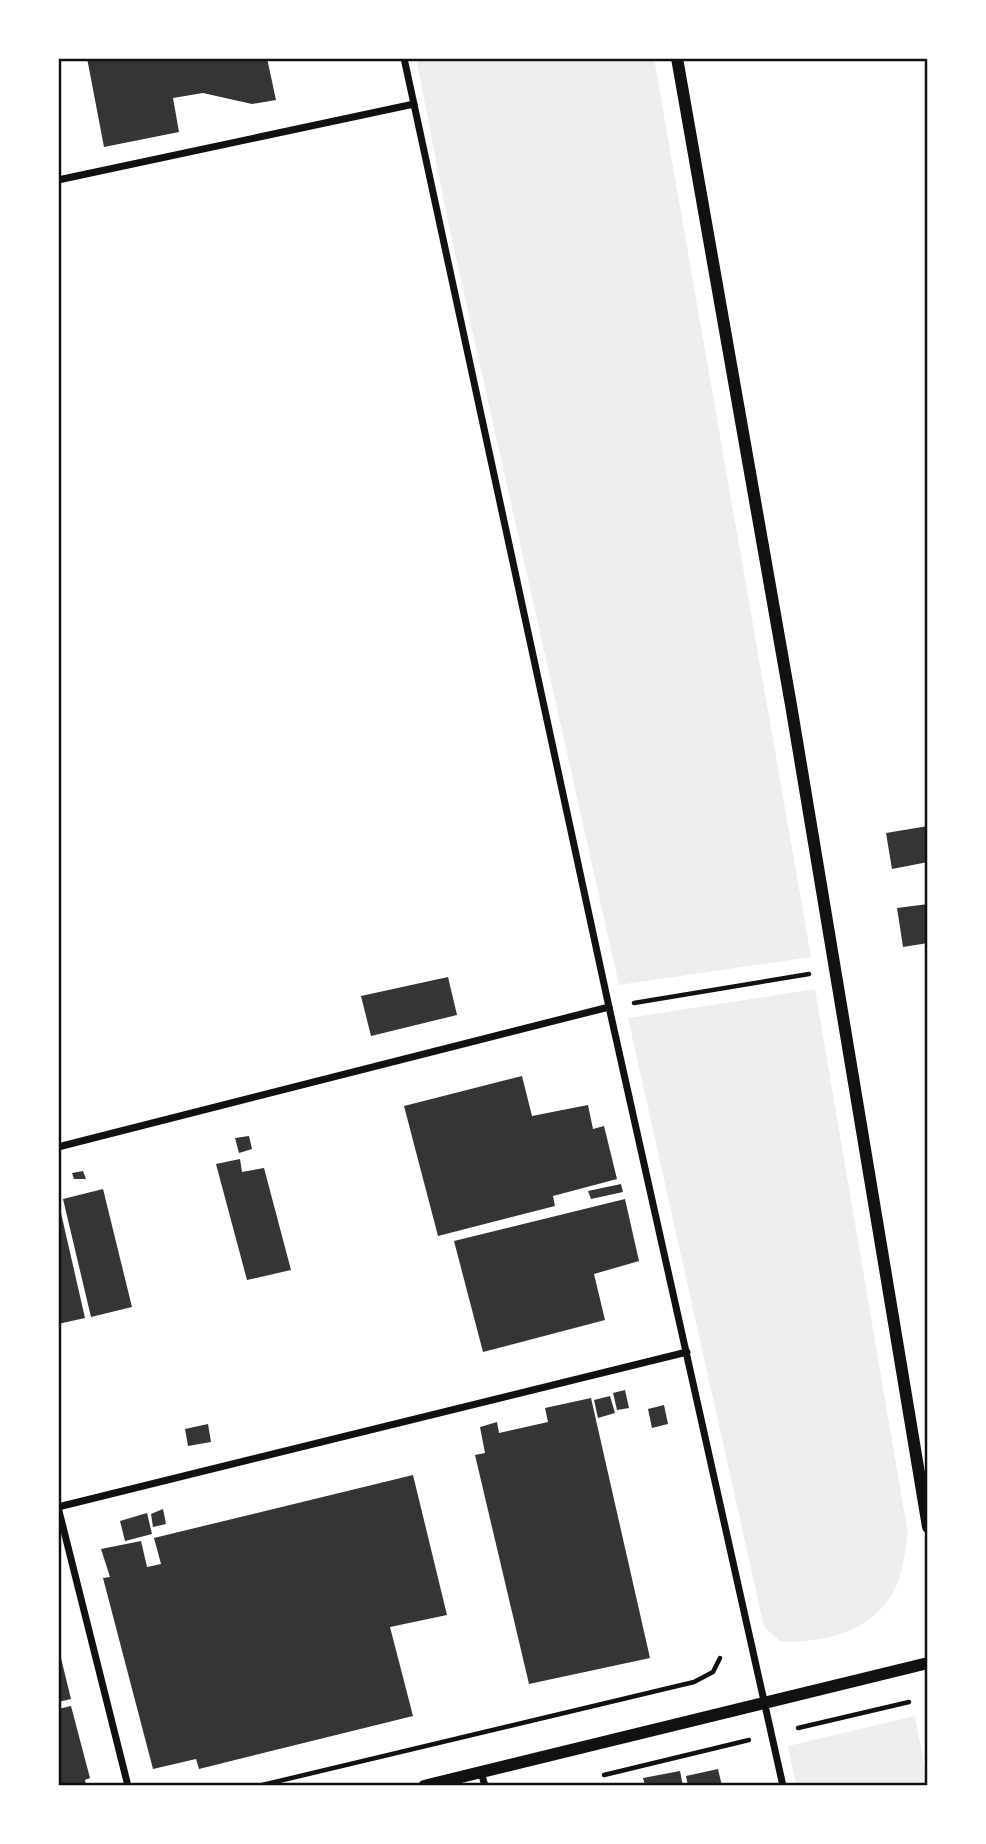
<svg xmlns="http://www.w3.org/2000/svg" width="986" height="1844" font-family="Bitter,serif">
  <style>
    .green { fill: #eee }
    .building { fill: #353535 }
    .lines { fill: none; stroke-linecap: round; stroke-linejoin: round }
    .path { stroke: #111; stroke-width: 4.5 }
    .minor { stroke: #111; stroke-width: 7 }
    .tertiary { stroke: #111; stroke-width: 12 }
    .neatline { fill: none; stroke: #111; stroke-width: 2.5 }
  </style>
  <rect width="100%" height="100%" fill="#fff"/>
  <g class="green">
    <polygon points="416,58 654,58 811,957 619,985 449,227"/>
    <path d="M 815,989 L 908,1534 C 905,1551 903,1572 896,1587 C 874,1632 827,1642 781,1642 L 764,1627 L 628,1018 Z"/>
    <polygon points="915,1716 928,1786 796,1786 788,1746"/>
  </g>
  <g class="building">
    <polygon points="87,58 267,58 276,100 252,104 203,93 173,98 179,132 104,147"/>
    <polygon points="928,826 928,862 892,869 886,833"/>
    <polygon points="928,904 928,943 903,947 897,908"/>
    <polygon points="448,977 457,1015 371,1036 361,996"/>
    <polygon points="522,1076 532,1116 588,1105 593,1129 604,1126 617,1179 553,1196 555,1206 438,1236 404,1106"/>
    <polygon points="249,1136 252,1149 239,1153 235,1138"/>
    <polygon points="240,1159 242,1172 264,1168 291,1270 247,1280 216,1164"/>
    <polygon points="83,1171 86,1179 74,1179 72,1173"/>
    <polygon points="621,1184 623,1192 591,1199 588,1191"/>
    <polygon points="103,1189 132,1307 91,1317 63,1199"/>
    <polygon points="625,1199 639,1261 594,1274 605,1320 483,1352 454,1241"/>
    <polygon points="61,1213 85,1318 58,1324 58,1214"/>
    <polygon points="625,1390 629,1408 617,1410 613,1393"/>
    <polygon points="610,1396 615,1413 598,1418 594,1400"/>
    <polygon points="591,1398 650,1658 529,1684 475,1455 485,1453 480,1427 497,1422 499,1433 548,1422 545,1408"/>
    <polygon points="664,1405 668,1424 652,1428 648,1409"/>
    <polygon points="208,1424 211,1442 188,1446 185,1429"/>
    <polygon points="413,1475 447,1615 390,1627 413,1716 211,1766 199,1769 196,1759 153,1769 103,1578 110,1577 101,1549 141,1541 147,1567 161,1564 154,1538"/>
    <polygon points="163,1509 166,1524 153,1527 151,1514"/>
    <polygon points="147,1513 152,1534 125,1541 120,1521"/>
    <polygon points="59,1650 71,1699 58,1702 58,1651"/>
    <polygon points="71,1706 90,1778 85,1780 86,1786 58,1786 58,1709"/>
    <polygon points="718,1769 722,1786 688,1786 686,1776"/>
    <polygon points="680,1771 683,1786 645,1786 643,1778"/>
  </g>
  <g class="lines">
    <g class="path">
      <polyline points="634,1003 809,974"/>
      <polyline points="798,1728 909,1702"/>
      <polyline points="604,1775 749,1740"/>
      <polyline points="258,1786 694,1682 713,1672 720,1658"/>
    </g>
    <g class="minor">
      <polyline points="404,58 609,1007 783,1786"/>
      <polyline points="58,180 414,104"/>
      <polyline points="58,1147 609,1007"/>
      <polyline points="481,1772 485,1786"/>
      <polyline points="128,1786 58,1507 687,1352"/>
    </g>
    <g class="tertiary">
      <polyline points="677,58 791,705 928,1527"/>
      <polyline points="424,1786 928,1663"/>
    </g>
  </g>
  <rect width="986" height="1844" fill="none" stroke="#ffffff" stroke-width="119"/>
  <rect x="60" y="60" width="866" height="1724" class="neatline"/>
</svg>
